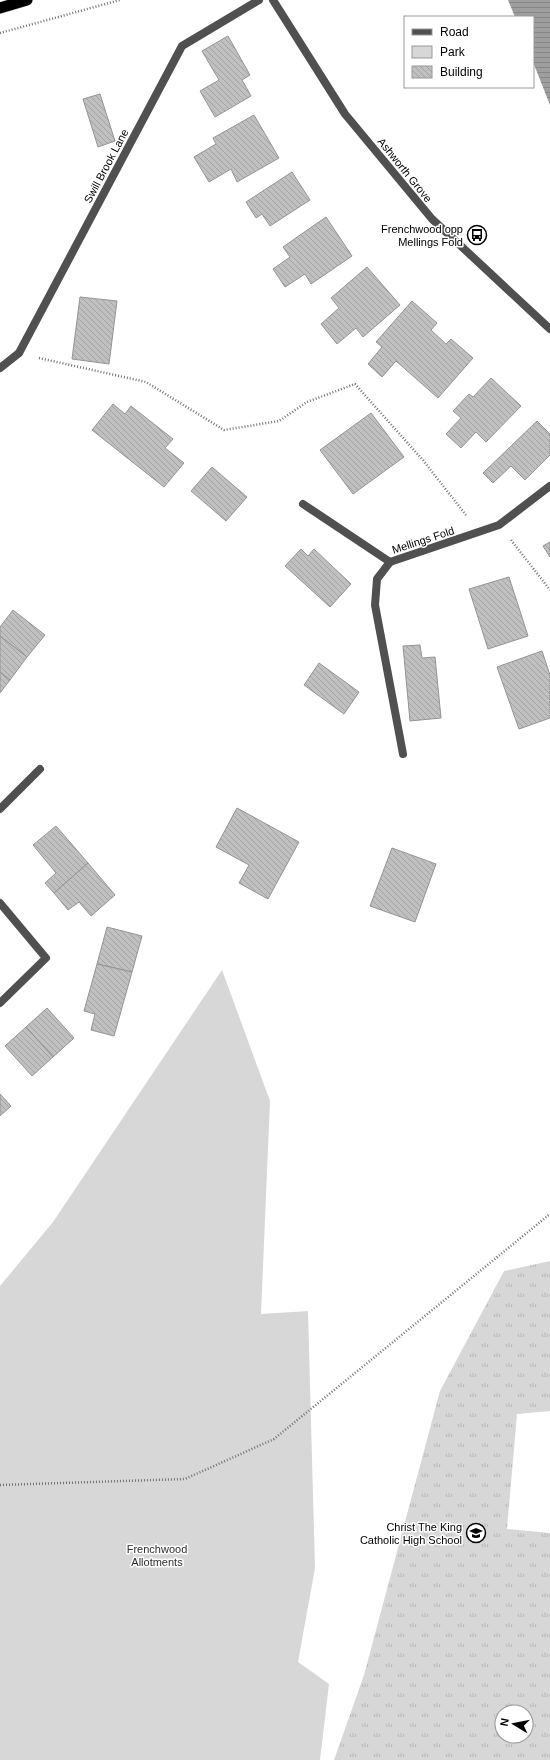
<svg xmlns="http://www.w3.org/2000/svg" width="550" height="1760" font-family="Helvetica,sans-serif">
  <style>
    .grass { fill: url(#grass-tufts); fill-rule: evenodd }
    .green { fill: #d7d7d7 }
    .water { fill: url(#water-rules) }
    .building { fill: url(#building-back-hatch); stroke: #949494 }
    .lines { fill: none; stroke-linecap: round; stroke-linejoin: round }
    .trunk-casing { stroke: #dbdbdb; stroke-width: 12 }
    .path { stroke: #727272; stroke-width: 2.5; stroke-dasharray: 1 2; stroke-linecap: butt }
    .service { stroke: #505050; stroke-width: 8 }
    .minor { stroke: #505050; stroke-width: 8 }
    .trunk { stroke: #000; stroke-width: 11 }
    .labels { text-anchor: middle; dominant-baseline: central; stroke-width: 3; stroke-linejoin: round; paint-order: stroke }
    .street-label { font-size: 11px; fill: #000; stroke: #fff }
    .poi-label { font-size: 11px; fill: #000; stroke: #fff; text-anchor: end }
    .park-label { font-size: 11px; fill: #2e2e2e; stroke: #fff }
  </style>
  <defs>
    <pattern id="grass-tufts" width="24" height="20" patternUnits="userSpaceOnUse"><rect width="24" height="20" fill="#d7d7d7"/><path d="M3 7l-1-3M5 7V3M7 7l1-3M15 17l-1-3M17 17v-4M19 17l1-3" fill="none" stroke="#b7b7b7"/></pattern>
    <pattern id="water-rules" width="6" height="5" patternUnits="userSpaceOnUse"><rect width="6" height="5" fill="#9e9e9e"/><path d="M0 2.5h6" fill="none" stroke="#868686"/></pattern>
    <pattern id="building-back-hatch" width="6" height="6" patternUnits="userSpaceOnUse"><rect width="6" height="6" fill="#c0c0c0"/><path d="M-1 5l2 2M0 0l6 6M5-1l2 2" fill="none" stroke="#a3a3a3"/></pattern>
  </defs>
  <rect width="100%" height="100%" fill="#fff"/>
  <path class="grass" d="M 550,1261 L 550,1411 L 517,1414 L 507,1529 L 550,1533 L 550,1760 L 334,1760 L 364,1675 L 440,1391 L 504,1271 ZM 502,1712 L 526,1712 L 526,1736 L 502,1736 Z"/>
  <polygon class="green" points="222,970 270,1101 261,1314 308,1311 315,1568 298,1662 329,1684 320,1760 0,1760 0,1286 53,1222"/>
  <polygon class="water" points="508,0 550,0 550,105 533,62 533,17 515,17"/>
  <g class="building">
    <polygon points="228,36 250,75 242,80 251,96 215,117 200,91 219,80 202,51"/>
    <polygon points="100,94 115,141 98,147 83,99"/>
    <polygon points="254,115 279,158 237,182 231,169 209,182 194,157 216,144 213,138"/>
    <polygon points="292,172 310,200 270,226 262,214 256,218 246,202"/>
    <polygon points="326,217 352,256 311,284 305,274 285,287 273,269 290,257 283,247"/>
    <polygon points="367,267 400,305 363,337 356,328 337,344 321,324 339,308 331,298"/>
    <polygon points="80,297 117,301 109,364 72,359"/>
    <polygon points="412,301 437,323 431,330 446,344 451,339 473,358 438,398 396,361 382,377 368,364 382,347 376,342"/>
    <polygon points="491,378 521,406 486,442 476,432 461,448 446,434 461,418 453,411 469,394 473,397"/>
    <polygon points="113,404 125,414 131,406 173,439 165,448 184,463 164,487 92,430"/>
    <polygon points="371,413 404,457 353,494 320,450"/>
    <polygon points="537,421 550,434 550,455 525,480 511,466 493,483 483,473"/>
    <polygon points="212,467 247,497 226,521 191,491"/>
    <polygon points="550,542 550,557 543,546"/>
    <polygon points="301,549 308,556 314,549 351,584 330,607 285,566"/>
    <polygon points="509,577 528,636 488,649 469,589"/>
    <polygon points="13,610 45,635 27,657 0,636 0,627"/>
    <polygon points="0,636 27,657 10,680 0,672"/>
    <polygon points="420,645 422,658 435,657 441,718 410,721 403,646"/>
    <polygon points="542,651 550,675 550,718 519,729 497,667"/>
    <polygon points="319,663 359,692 344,714 304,685"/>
    <polygon points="0,672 10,680 0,693"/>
    <polygon points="237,808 299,842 268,899 239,883 249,865 216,847"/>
    <polygon points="56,826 88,863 54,893 45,883 56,873 33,845"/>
    <polygon points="392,848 436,864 415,922 370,906"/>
    <polygon points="88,863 115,895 91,916 79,902 68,910 54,893"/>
    <polygon points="107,927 142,936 132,972 97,964"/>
    <polygon points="97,964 132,972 114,1036 91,1030 95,1014 84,1011"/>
    <polygon points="47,1008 74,1038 53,1057 26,1027"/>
    <polygon points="26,1027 53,1057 32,1076 5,1046"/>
    <polygon points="0,1094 11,1106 0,1116"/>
  </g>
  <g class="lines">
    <g class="trunk-casing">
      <polyline id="trunk" points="0,8 27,0"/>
    </g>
    <g class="path">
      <polyline points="0,33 120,0"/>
      <polyline points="39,358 146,382 224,430 279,421 307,402 355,384 422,459 466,515"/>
      <polyline points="511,540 550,590"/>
      <polyline points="0,1485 185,1479 274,1439 550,1214"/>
    </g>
    <g class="service">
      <polyline points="0,368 19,353 182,46 259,0"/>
      <polyline points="303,504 390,562"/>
    </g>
    <g class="minor">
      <polyline points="273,0 345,114 432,219 550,329"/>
      <polyline points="403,754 375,605 377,579 390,562 499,525 550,486"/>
      <polyline points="0,809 40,769"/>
      <polyline points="0,903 46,958 0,1003"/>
    </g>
    <use href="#trunk" class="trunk"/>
  </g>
  <defs>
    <g id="bus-ring" transform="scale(1)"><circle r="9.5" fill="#fff" stroke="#000" stroke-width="1.5"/><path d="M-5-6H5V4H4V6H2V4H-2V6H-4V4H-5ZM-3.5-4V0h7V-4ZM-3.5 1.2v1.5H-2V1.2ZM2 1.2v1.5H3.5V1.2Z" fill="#000"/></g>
    <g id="school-ring" transform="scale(1)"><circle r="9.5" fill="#fff" stroke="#000" stroke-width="1.5"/><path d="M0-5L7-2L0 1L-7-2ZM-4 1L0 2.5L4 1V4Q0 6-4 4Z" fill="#000"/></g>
  </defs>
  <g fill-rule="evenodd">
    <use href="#bus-ring" x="477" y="235"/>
    <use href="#school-ring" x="476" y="1533"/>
  </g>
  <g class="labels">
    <g class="street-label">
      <text transform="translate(106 166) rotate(-62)">Swill Brook Lane</text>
      <text transform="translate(405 170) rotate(51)">Ashworth Grove</text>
      <text transform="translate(423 540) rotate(-18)">Mellings Fold</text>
    </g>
    <g class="poi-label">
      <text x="463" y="229">Frenchwood opp<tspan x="463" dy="13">Mellings Fold</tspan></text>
      <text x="462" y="1527">Christ The King<tspan x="462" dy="13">Catholic High School</tspan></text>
    </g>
    <g class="park-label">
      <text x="157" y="1549">Frenchwood<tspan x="157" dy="13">Allotments</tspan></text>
    </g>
  </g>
  <rect x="404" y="16" width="130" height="72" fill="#ffffff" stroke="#999999"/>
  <rect x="412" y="29" width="20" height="6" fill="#505050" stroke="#999999"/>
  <text x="440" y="36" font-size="12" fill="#000000">Road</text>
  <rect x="412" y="46" width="20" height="12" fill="#d7d7d7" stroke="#999999"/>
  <text x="440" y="56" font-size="12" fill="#000000">Park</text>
  <rect x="412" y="66" width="20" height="12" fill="url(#building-back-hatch)" stroke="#999999"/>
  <text x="440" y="76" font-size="12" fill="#000000">Building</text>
  <g transform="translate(514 1724) rotate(280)"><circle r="19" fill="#ffffff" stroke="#999999"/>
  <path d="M0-3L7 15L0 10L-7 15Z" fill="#000000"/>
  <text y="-6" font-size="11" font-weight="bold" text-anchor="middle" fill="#000000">N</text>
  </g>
</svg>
